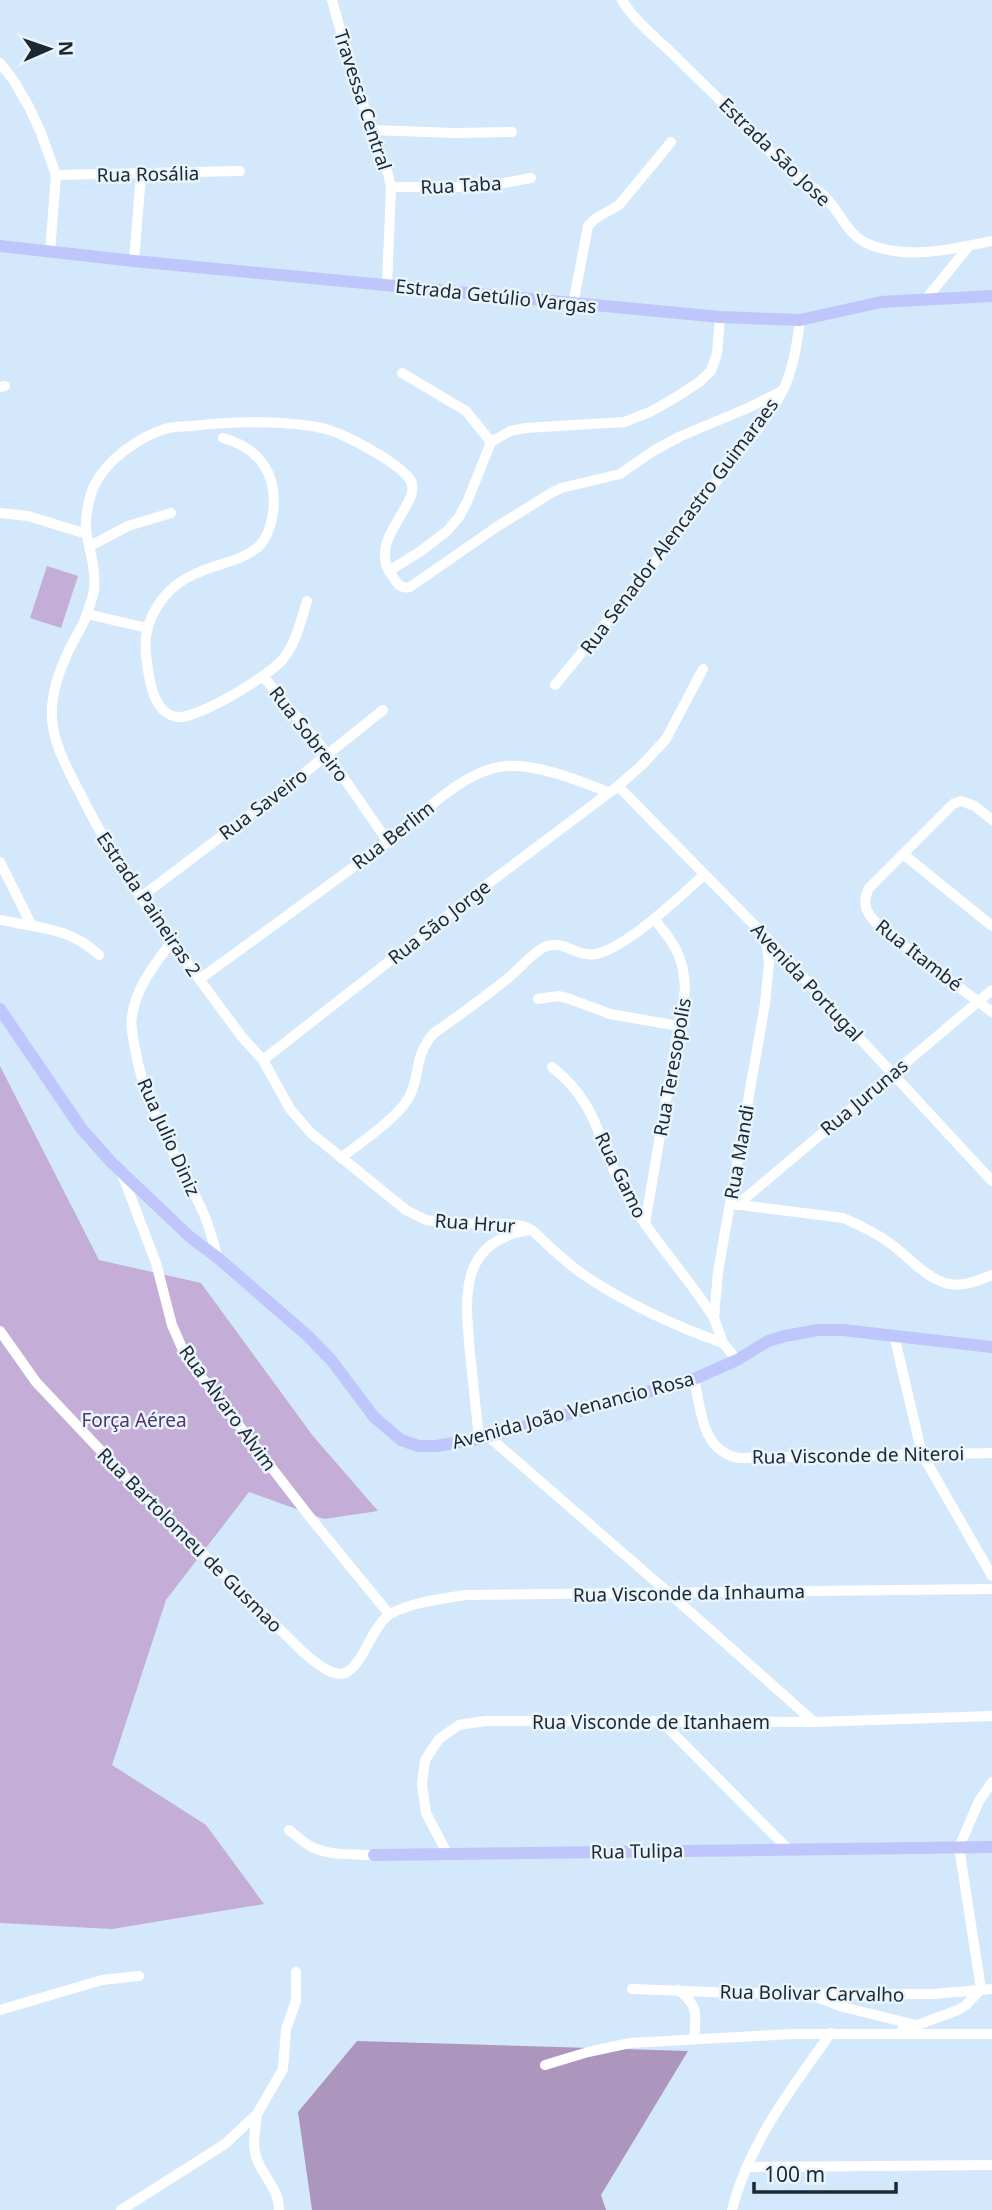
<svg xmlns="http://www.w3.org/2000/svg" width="992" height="2210" font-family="'Noto Sans',sans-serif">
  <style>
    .green { fill: #c4add6 }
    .forest { fill: #ad96be }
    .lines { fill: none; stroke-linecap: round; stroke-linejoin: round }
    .minor { stroke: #fff; stroke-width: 10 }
    .major { stroke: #bfc6fb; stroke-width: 12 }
    .labels { text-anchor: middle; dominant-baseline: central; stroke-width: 5; stroke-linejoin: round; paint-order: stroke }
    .street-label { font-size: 19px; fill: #1d272f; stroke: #e9f4fd }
    .park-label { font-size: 19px; fill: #533469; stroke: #e9f4fd }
  </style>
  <rect width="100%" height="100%" fill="#d3e8fb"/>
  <g class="green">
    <polygon points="47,566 78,576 61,628 30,618"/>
    <polygon points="0,1066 99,1260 201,1283 313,1436 378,1511 324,1519 249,1492 166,1600 112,1765 206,1825 264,1904 112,1929 0,1923"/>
  </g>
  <polygon class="forest" points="357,2041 688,2051 601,2195 606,2210 312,2210 298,2112"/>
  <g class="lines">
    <g class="minor">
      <polyline points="332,0 352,73 388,174 391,187 387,285"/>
      <path d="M 622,0 C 633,20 660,41 677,58 C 696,77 715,95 734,114 C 752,133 770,153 790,170 C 801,180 814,186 824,196 C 840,211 846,233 866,243 C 905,261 952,249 992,241"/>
      <polyline points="0,63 14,81 29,107 41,133 56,175 50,252"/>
      <polyline points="372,130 454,133 512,132"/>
      <polyline points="56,175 240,171"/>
      <polyline points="391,187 482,187 531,178"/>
      <polyline points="134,261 141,175"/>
      <polyline points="926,299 969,246"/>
      <polyline points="573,304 588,226 596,218 619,205 671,142"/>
      <path d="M 720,317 L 717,354 L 711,371 L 698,383 L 673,399 L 650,412 L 624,422 L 526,428 L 510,431 L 491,442 L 467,502 L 459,517 L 447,531 L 421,551 L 389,571 C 369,535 427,500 409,478 C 395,461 347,435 326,429 C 289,420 230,421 192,426 C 184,427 174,426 165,429 C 139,437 108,459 95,484 C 88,498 84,522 87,537 C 91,554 96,573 94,590 C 93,597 90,604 88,611 C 83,628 71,643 65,659 C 55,681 48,709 54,732 C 59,756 73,779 84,801 C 127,886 186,961 242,1037 L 263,1060 L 290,1109 L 311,1133 L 406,1210 L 426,1220 L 450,1223 L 510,1224 L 523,1226 L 532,1230 C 548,1245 563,1260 581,1273 C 621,1301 677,1327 723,1343"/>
      <polyline points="402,373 466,411 491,442"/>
      <polyline points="0,387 5,386"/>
      <path d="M 223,438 C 260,448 278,475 273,513 C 271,525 267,539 258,547 C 240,562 215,564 195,574 C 164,587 142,620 146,654 C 148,671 150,691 159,705 C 163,711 170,716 177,717 C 198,719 269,676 283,659 C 296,644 301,620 307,601"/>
      <polyline points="0,513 28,516 87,534"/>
      <polyline points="90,546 128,526 171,513"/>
      <path d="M 389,571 C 395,579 398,590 410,587 L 498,526 L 551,493 L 561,488 L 620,474 L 653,451 L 681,436 L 748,408 L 782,391"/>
      <polyline points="87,614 147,628"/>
      <polyline points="263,676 328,755 388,842"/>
      <path d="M 555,685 C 611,618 666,549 718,479 C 740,450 768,421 784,388 C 794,366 797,343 800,320"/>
      <polyline points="618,786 766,937 992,1181"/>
      <path d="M 992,820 L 975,806 L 961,801 L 953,804 L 869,888 C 860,906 868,915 881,928 L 992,1012"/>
      <polyline points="903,854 992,926"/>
      <polyline points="0,862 31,924"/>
      <polyline points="141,897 293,782 383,710"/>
      <path d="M 0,920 C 38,928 69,927 99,955"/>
      <path d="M 172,941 C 155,964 136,987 132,1016 C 130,1027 133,1038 135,1048 C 144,1107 179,1159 203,1212 C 210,1227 213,1243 218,1258"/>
      <path d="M 200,979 C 262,934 324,889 385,844 C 420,818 460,771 505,766 C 535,763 580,781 608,792"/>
      <polyline points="538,999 558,996 567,998 610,1014 679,1026"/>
      <polyline points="263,1060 493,880 618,786 642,765 666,739 703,669"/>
      <path d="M 552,1067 C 603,1107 598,1150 629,1200 C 654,1241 688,1277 714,1318"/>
      <path d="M 341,1158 C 360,1143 397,1118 408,1099 C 422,1075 412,1058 434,1033 C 459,1016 483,998 507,979 C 520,969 530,955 544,947 C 563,938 577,958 596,954 C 628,947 679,897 704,875"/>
      <polyline points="122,1174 156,1263 172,1325 186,1357 309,1516 389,1614"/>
      <path d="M 733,1204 L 843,1218 C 860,1225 876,1233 891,1244 C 909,1257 927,1280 950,1284 C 964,1287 979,1280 992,1275"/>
      <polyline points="737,1205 992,990"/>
      <path d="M 645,1224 L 685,989 C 684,956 674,943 654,919"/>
      <path d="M 0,1331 L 36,1382 L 136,1488 L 303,1652 C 343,1687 350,1679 373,1635 C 378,1627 383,1618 390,1614 C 412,1602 441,1599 465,1595 L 992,1589"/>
      <polyline points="894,1335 922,1454 992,1576"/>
      <polyline points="737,1360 723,1343 714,1318 718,1272 765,1004 769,963 766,937"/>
      <path d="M 694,1379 C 701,1410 702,1452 739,1458 L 992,1453"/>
      <polyline points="488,1436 670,1594 814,1722"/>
      <path d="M 479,1439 C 476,1410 473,1381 470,1353 C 465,1297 458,1242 529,1230"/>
      <polyline points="661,1721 788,1849"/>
      <path d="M 289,1830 C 297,1836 304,1843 312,1847 C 330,1856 354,1854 374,1855"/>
      <polyline points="447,1853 426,1813 422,1784 425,1760 439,1739 459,1725 485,1721 814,1722 992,1716"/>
      <polyline points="632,1989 737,1993 891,1994 933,1994 992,1989"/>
      <path d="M 678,1990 C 699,2005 696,2016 694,2039"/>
      <polyline points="811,1995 843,2007 916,2025"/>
      <polyline points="0,2010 102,1980 139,1976"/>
      <polyline points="901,2031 958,2010 965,2006 981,1989 959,1847 979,1801 992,1782"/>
      <polyline points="545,2065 588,2052 630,2043 793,2034 992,2034"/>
      <path d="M 257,2114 C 256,2128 251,2145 257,2159 C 264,2178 279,2189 279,2210"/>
      <polyline points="747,2167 992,2165"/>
      <polyline points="121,2210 225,2144 257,2114 283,2069 286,2029 296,2001 296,1972"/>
      <path d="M 732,2210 C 748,2145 792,2087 831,2033"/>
    </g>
    <g class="major">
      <polyline points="0,246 134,261 720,317 800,320 881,302 992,296"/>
      <polyline points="0,1009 81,1128 111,1162 190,1237 218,1258 308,1336 332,1361 374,1417 401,1440 418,1446 436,1446 479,1439 694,1379 737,1360 768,1341 785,1336 818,1330 843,1330 992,1347"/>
      <polyline points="374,1855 992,1847"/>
    </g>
  </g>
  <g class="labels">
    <g class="street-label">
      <text transform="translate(363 100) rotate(72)">Travessa Central</text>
      <text transform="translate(775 152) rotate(44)">Estrada Sāo Jose</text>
      <text transform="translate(148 174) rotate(-1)">Rua Rosália</text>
      <text transform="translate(461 185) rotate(-3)">Rua Taba</text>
      <text transform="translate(496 296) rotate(6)">Estrada Getúlio Vargas</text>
      <text transform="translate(679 526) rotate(-53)">Rua Senador Alencastro Guimaraes</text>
      <text transform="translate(309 734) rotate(52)">Rua Sobreiro</text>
      <text transform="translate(263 804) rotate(-37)">Rua Saveiro</text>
      <text transform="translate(393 835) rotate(-38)">Rua Berlim</text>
      <text transform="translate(149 904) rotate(56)">Estrada Paineiras 2</text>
      <text transform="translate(439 922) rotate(-38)">Rua São Jorge</text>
      <text transform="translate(919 955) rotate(38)">Rua Itambé</text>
      <text transform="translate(807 982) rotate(47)">Avenida Portugal</text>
      <text transform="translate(672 1067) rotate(-80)">Rua Teresopolis</text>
      <text transform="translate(864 1097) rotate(-40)">Rua Jurunas</text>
      <text transform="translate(169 1137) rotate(66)">Rua Julio Diniz</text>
      <text transform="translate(739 1152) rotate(-80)">Rua Mandi</text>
      <text transform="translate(621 1175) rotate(64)">Rua Gamo</text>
      <text transform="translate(475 1223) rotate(4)">Rua Hrur</text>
      <text transform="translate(228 1408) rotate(54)">Rua Alvaro Alvim</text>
      <text transform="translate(573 1410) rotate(-15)">Avenida João Venancio Rosa</text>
      <text transform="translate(858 1455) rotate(-1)">Rua Visconde de Niteroi</text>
      <text transform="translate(190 1540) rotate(45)">Rua Bartolomeu de Gusmao</text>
      <text transform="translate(689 1593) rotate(-1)">Rua Visconde da Inhauma</text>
      <text x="651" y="1722">Rua Visconde de Itanhaem</text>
      <text transform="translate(637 1851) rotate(-1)">Rua Tulipa</text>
      <text transform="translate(812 1993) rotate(1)">Rua Bolivar Carvalho</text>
    </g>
    <g class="park-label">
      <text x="134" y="1420">Força Aérea</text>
    </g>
  </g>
  <g transform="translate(49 49) rotate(88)" stroke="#e9f4fd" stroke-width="5" paint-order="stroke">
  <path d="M0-5L12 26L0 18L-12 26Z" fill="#1d272f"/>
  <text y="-10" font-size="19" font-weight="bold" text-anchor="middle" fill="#1d272f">N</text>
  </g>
  <path d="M754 2182v10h142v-10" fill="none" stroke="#1d272f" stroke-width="3.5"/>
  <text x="764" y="2182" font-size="21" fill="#1d272f" stroke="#e9f4fd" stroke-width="5" paint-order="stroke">100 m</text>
</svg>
